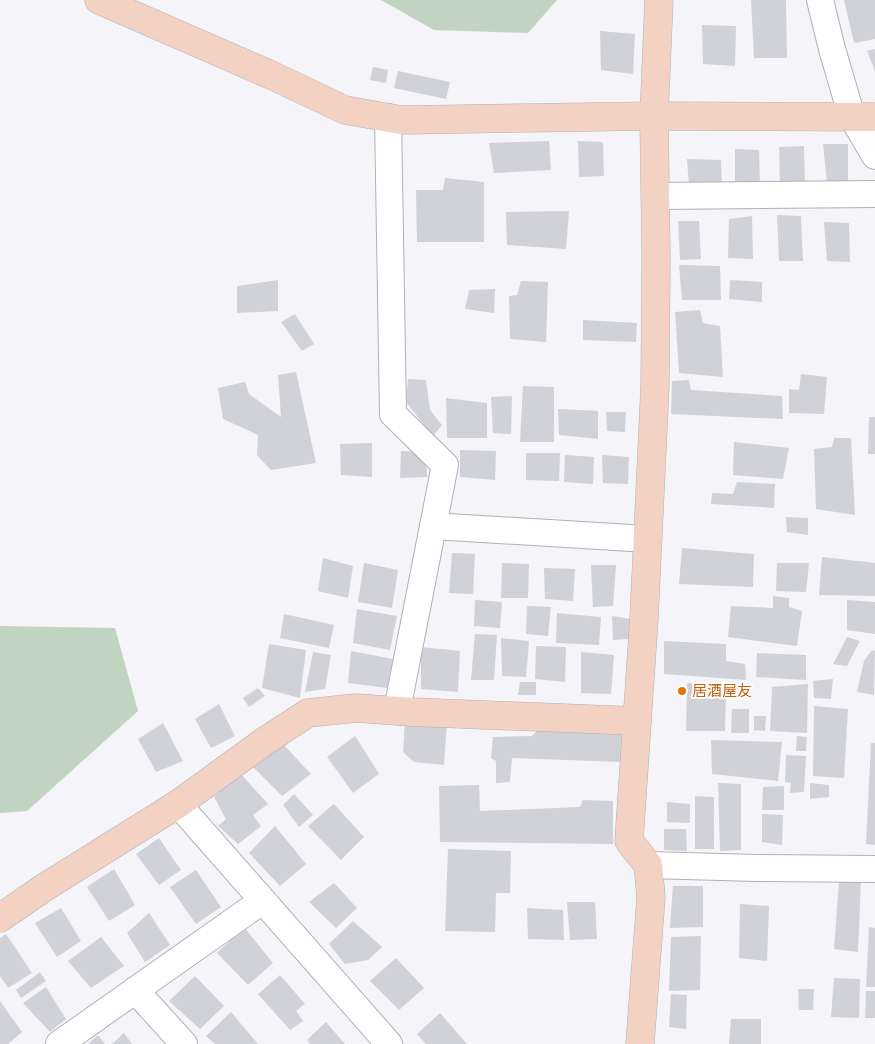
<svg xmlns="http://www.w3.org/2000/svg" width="875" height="1044" font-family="'Alegreya Sans','Noto Sans JP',sans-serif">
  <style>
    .green { fill: #c0d4c1 }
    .building { fill: #d1d2d7 }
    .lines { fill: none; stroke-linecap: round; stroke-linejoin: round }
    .street-casing { stroke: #b0b1b6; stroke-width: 28 }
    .secondary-casing { stroke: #b0b1b6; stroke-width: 29 }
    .street { stroke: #fff; stroke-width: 26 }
    .secondary { stroke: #f3d2c3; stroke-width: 28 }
    .food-dot { fill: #e8710a; stroke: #fff; stroke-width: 2 }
    .labels { text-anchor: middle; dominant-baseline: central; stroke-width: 4; stroke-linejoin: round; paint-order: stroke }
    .food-label { font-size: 15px; fill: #c56008; stroke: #fff; text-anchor: start }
  </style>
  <rect width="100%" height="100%" fill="#f4f4f9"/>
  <g class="green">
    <polygon points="381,0 557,0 528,33 434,30"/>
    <polygon points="0,626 115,628 138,711 27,811 0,813"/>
  </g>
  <g class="building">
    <polygon points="751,0 786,0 787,58 754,58"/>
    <polygon points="844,0 875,0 875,39 854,43"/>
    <polygon points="702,25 736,26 735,66 703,64"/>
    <polygon points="600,31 635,34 633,74 601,70"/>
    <polygon points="875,49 875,71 867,51"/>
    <polygon points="373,67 388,70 386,83 370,80"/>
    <polygon points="398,71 450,82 446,99 394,88"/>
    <polygon points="549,141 551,170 494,173 489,143"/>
    <polygon points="578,141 603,142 604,176 579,177"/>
    <polygon points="823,144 848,144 848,182 827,183"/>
    <polygon points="804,146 805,185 780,184 779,147"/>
    <polygon points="735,149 759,150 760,187 735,187"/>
    <polygon points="687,159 721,160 722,187 689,186"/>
    <polygon points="445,178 484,182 484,242 417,242 416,190 443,190"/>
    <polygon points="569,211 566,249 507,245 506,212"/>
    <polygon points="777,215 801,216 803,261 779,261"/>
    <polygon points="752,216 753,259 728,258 729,219"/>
    <polygon points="678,221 699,221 701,259 680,260"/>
    <polygon points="824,222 849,223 850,262 827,261"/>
    <polygon points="679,265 720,266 721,300 682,300"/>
    <polygon points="278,280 278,311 237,313 237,286"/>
    <polygon points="730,280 762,282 762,302 729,299"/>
    <polygon points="521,281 548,282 546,342 510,339 509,296 517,295"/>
    <polygon points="495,289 494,313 465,309 469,290"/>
    <polygon points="700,310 703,323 720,326 723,377 679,373 675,312"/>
    <polygon points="295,314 314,344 302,351 281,322"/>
    <polygon points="583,320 637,323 636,342 583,340"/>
    <polygon points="296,372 316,463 271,470 257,455 258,435 223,419 218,388 245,382 249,394 281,417 278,375"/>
    <polygon points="801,374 827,377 824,414 789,413 789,389 799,390"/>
    <polygon points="408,379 426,380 430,410 442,425 433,436 406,402"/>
    <polygon points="689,380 691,390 782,396 783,419 671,414 672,381"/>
    <polygon points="523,386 554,387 554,442 520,442"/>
    <polygon points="512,396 511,434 493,433 491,397"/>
    <polygon points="446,398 487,403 487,438 447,438"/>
    <polygon points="558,409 598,411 598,439 559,435"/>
    <polygon points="606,412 626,412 625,432 607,431"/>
    <polygon points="869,417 875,417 875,454 868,454"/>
    <polygon points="834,438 851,438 855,515 816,509 814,449 832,447"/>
    <polygon points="734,442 789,448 783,479 733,475"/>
    <polygon points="372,443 372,477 341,475 340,444"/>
    <polygon points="460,450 496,451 495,480 460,477"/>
    <polygon points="401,451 426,452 427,477 400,478"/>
    <polygon points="526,453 560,453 559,481 526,480"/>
    <polygon points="565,455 594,457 593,484 564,482"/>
    <polygon points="602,455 629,457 628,484 603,483"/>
    <polygon points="737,482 775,484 774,508 711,504 712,493 733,494"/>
    <polygon points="786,517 808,518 808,535 787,532"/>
    <polygon points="682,548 754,554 753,587 679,584"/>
    <polygon points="452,553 475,554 473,594 449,593"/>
    <polygon points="822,557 875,563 875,596 819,595"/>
    <polygon points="323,558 353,566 348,598 318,591"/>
    <polygon points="364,563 398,570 392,608 358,602"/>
    <polygon points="502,563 529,564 528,598 501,598"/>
    <polygon points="777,563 809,563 806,592 776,591"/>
    <polygon points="591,565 616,565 613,606 593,607"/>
    <polygon points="544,568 575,569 573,601 545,599"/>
    <polygon points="773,596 789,598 789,607 802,611 797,646 728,637 731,606 773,608"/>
    <polygon points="475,600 502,602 500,628 474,626"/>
    <polygon points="847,600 875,602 875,634 847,630"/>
    <polygon points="527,606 551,607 548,636 526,634"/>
    <polygon points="357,609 397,616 390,650 353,643"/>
    <polygon points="557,613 601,617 599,645 556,643"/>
    <polygon points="284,614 334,625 329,648 280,638"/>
    <polygon points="612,616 631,619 630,639 613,640"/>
    <polygon points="475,634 497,635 494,680 471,680"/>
    <polygon points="847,637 860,641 847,666 833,664"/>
    <polygon points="501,638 529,641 526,677 502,676"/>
    <polygon points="664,641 726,644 726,661 745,664 746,680 664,674"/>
    <polygon points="269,644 306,650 300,698 262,688"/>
    <polygon points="536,646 566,647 565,682 535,679"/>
    <polygon points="421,647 460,651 458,692 421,689"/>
    <polygon points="872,650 875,651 874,695 857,692 864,661"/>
    <polygon points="351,651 393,659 387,688 348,683"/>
    <polygon points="313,652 331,655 325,689 305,692"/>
    <polygon points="581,652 614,655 611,694 581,693"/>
    <polygon points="757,653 806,655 806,680 756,677"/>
    <polygon points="833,679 831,699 814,698 813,681"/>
    <polygon points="520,682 536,682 536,695 518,695"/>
    <polygon points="687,683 726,686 725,731 686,731"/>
    <polygon points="808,684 807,733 770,731 772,687"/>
    <polygon points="258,688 265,696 249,707 243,698"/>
    <polygon points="219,704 235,736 211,748 195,719"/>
    <polygon points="814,706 848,709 844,778 813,776"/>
    <polygon points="732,709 749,709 749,733 731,733"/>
    <polygon points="754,716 766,716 765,731 754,730"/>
    <polygon points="405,720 447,722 444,765 414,762 403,752"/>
    <polygon points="163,723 183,761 156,772 138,739"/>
    <polygon points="538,729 623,729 621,762 512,758 510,782 496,783 496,761 491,758 493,737 532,736"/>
    <polygon points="355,736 379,774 353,793 327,757"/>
    <polygon points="797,736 807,737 806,751 796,751"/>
    <polygon points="711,740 782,742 778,781 712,774"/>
    <polygon points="281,742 311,774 282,796 253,767"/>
    <polygon points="871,743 875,743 875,845 866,844"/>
    <polygon points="786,755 806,756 804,792 790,793 791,783 785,782"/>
    <polygon points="239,772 268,804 253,815 261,826 238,844 218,826 226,819 214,797"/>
    <polygon points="718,783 741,784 741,850 720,851"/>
    <polygon points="810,783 829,785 829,797 810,799"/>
    <polygon points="479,785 480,811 580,807 583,800 613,801 613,844 440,842 439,786"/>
    <polygon points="784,786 784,810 762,810 763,787"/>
    <polygon points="294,794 313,815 299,827 283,805"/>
    <polygon points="695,796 714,797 714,849 695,849"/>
    <polygon points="667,802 690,804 690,823 667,822"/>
    <polygon points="334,804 364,837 341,860 308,826"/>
    <polygon points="762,814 783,815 782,845 762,842"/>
    <polygon points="275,826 306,864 280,886 249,853"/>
    <polygon points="664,829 686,829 687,851 664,850"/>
    <polygon points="159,838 181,870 159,885 136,854"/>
    <polygon points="448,849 511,851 510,893 496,893 495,932 445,931"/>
    <polygon points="114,869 135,905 109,921 87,887"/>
    <polygon points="196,870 221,907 196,924 170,887"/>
    <polygon points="839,880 861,881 858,952 834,949"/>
    <polygon points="334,883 357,908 336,928 309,902"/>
    <polygon points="673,886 703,886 703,927 670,928"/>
    <polygon points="567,902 595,902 597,939 570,940"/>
    <polygon points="740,904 769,906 767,961 739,958"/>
    <polygon points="61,908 81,941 57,957 35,923"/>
    <polygon points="527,908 563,910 564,940 528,939"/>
    <polygon points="149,913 170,945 145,962 127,933"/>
    <polygon points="353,921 382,947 368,960 345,964 329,944"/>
    <polygon points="244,927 273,963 248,985 217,953"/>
    <polygon points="869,927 875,928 875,987 866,987"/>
    <polygon points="6,934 32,973 8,988 0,976 0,938"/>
    <polygon points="701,936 700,990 669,991 671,937"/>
    <polygon points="101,937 124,966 91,988 68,961"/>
    <polygon points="396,958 424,988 399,1010 370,981"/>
    <polygon points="40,972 46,981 21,998 16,990"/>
    <polygon points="280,975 305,1004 296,1011 303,1021 290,1030 258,994"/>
    <polygon points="195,976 224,1006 200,1029 169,1001"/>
    <polygon points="834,978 860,979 859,1018 831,1017"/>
    <polygon points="46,987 66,1019 50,1032 23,1003"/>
    <polygon points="798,989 814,989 813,1010 799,1010"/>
    <polygon points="866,991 875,991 875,1018 865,1018"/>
    <polygon points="671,994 687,995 686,1029 669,1027"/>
    <polygon points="0,1001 22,1032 8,1044 0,1044"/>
    <polygon points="231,1012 258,1044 215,1044 206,1036"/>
    <polygon points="440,1013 467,1044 426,1044 417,1034"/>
    <polygon points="731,1019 761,1019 761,1044 729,1044"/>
    <polygon points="326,1022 345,1044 310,1044 307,1040"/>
    <polygon points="124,1033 132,1044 112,1044"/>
    <polygon points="98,1035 105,1044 88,1044"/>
  </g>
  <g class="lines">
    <g class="street-casing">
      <g id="street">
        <polyline points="820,0 832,49 852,117 875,156"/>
        <polyline points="388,117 393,414 445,465 397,710"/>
        <polyline points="655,196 875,194"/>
        <polyline points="433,526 648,539"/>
        <polyline points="178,804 389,1044"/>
        <polyline points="648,865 757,868 875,869"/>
        <polyline points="135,990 184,1044"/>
        <polyline points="59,1044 262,901"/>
      </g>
    </g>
    <g class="secondary-casing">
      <g id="secondary">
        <polyline points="99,0 271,75 345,110 401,120 654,116 875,117"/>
        <polyline points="0,918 42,889 178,804 265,741 308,713 356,708 412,712 637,721"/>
        <polyline points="640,1044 651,897 648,865 629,841 644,619 655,386 656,257 654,116 659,0"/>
      </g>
    </g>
    <use href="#street" class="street"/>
    <use href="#secondary" class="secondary"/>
  </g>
  <circle class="food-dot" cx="682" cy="691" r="5"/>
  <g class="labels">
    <g class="food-label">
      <text x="692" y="691">居酒屋友</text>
    </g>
  </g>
</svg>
